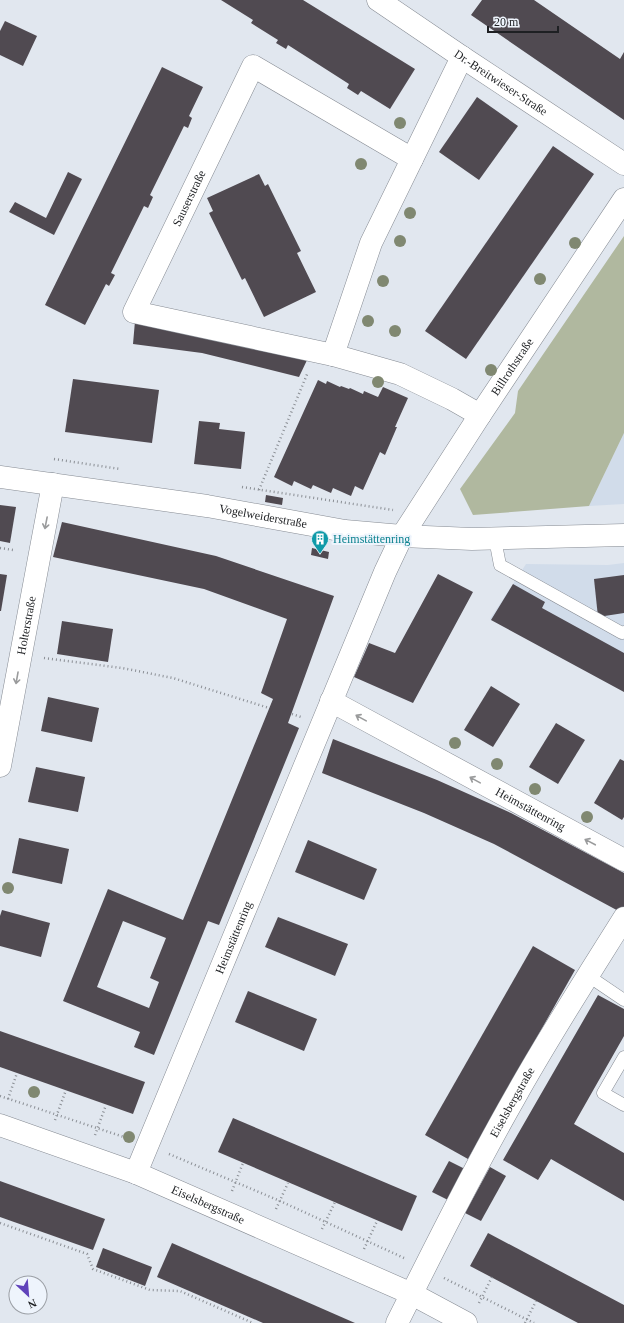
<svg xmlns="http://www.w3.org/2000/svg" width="624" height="1323" font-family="'Times New Roman',serif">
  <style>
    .built { fill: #d1dcea }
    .green { fill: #b0b89f }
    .building { fill: #504a51; fill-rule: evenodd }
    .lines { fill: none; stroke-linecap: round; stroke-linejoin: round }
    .lane-casing { stroke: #868b93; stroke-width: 13 }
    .street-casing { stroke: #868b93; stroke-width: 23 }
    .secondary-casing { stroke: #868b93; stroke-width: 23 }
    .path { stroke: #8b8f95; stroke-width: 2.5; stroke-dasharray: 1 3; stroke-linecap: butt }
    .lane { stroke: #fff; stroke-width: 12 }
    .street { stroke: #fff; stroke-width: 22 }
    .secondary { stroke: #fff; stroke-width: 22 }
    .tree { fill: #808871 }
    .oneway { stroke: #9a9b9c }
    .labels { text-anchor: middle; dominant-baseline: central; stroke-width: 4; stroke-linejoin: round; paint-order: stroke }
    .street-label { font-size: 12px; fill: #1e2023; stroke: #eef4fc }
    .culture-label { font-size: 12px; fill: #0d838f; stroke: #eef4fc; text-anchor: start }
  </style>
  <rect width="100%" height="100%" fill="#e1e7ef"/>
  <g class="built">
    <polygon points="624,433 624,504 589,506"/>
    <polygon points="624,563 624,690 490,619 526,564 608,565"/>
  </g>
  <polygon class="green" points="624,236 624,433 589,506 473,515 460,489 515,413 518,391"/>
  <g class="building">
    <polygon points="221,0 303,0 415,69 390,109 361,91 358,95 347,88 349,84 288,45 286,49 276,43 278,40 251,23 253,20"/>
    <polygon points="482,0 534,0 620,59 624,52 624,120 471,15"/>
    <polygon points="5,21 37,36 23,66 0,55 0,31"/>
    <polygon points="162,67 203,87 189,116 192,118 188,128 184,126 150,195 153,197 148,208 144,206 111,273 115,275 109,286 106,284 85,325 45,305"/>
    <polygon points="477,97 518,126 479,180 439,152"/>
    <polygon points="553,146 594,174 466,359 425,331"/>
    <polygon points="68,172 82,179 54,235 9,212 15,202 46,218"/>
    <polygon points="259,174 265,186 268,184 301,251 297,253 316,292 264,317 245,278 242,280 209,213 213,211 207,198"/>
    <polygon points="135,321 308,358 299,377 202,353 133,344"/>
    <polygon points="73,379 159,390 152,443 65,432"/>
    <polygon points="318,380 326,384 327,381 340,387 341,386 349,389 350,388 363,394 364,391 378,397 383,387 408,398 395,427 397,427 385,455 380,452 363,490 355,486 351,496 333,488 331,493 313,485 311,489 294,481 292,486 274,477"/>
    <polygon points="199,421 220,423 219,429 245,432 241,469 194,464"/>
    <polygon points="266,495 283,498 282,505 265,502"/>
    <polygon points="0,505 16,507 10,543 0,541"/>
    <path d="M 62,522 L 216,556 L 334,596 L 288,723 L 299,728 L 219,925 L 208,921 L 154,1055 L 134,1047 L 140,1032 L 63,1001 L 108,889 L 183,920 L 273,699 L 261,693 L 287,619 L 204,589 L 53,557 ZM 123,921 L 166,938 L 150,978 L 159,982 L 149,1008 L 97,987 Z"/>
    <polygon points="312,548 329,552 328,559 311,555"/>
    <polygon points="0,574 7,575 1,611 0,611"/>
    <polygon points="438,574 473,592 413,703 354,677 369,643 395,653"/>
    <polygon points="624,575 624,613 598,617 594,579"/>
    <polygon points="513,584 545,602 542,608 624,653 624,692 491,620"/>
    <polygon points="62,621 113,629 108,662 57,654"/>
    <polygon points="491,686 520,704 493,747 464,730"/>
    <polygon points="48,697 99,708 92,742 41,731"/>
    <polygon points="556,723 585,740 558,784 529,767"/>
    <polygon points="333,739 437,780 511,813 624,873 624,914 494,844 424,813 322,773"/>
    <polygon points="620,759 624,761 624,817 622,820 594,803"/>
    <polygon points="36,767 85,777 78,812 28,802"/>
    <polygon points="19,838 69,849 62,884 12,873"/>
    <polygon points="308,840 377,869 364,900 295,872"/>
    <polygon points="2,910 50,923 41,957 0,946 0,916"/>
    <polygon points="278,917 348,944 335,976 265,947"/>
    <polygon points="533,946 575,970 468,1159 425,1135"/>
    <polygon points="248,991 317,1019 304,1051 235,1022"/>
    <polygon points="598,995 624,1009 624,1036 574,1124 624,1153 624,1201 551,1159 538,1180 503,1160"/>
    <polygon points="0,1031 145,1082 133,1114 0,1067"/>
    <polygon points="233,1118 417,1196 402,1231 218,1152"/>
    <polygon points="449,1161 465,1169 448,1200 432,1192"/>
    <polygon points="490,1167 506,1176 481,1221 465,1213"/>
    <polygon points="0,1181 105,1219 93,1250 0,1217"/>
    <polygon points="488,1233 624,1305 624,1323 578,1323 470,1266"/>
    <polygon points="172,1243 355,1323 263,1323 157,1277"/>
    <polygon points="103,1248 152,1267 145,1286 96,1267"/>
  </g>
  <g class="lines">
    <g class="lane-casing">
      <g id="lane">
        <polyline points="495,539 500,565 622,633 624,632"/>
        <polyline points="587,975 624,1000"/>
        <polyline points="624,1057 603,1093 624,1105"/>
      </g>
    </g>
    <g class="street-casing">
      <g id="street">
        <path id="s1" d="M 378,0 L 462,57 L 624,164"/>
        <polyline points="462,57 371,243 333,355 400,374 452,399 480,415"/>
        <path id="s2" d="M 333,355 L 134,312 L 253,66 L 412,159"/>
        <path id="s3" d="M 331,701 L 624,860"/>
        <path id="s4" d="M 0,766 L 53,484"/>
        <path id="s5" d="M 0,1125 L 136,1173 L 412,1294 L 466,1323"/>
        <path id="s6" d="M 136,1173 L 385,572 L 402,536"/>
        <path id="s7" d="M 397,1323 C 435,1247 473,1171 515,1097 C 549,1036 587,977 624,918"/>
      </g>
    </g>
    <g class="secondary-casing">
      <g id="secondary">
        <path id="s8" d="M 0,477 L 207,506 L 345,531 L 402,536 L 472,539 L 624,535"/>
        <path id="s9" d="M 402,536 L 480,415 L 624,199"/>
      </g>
    </g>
    <g class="path">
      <polyline points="54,459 120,469"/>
      <polyline points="242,487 393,510"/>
      <polyline points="259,490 308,372"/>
      <polyline points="0,548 13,550"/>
      <polyline points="44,658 122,668 173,678 269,708"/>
      <polyline points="292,714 301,717"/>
      <polyline points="0,1096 127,1138"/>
      <polyline points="8,1099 17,1073"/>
      <polyline points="55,1120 66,1090"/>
      <polyline points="95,1135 106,1105"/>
      <polyline points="169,1154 280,1201 404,1258"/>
      <polyline points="232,1191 243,1163"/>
      <polyline points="276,1209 288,1183"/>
      <polyline points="0,1223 87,1254 93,1269 150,1290 180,1291 253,1323"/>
      <polyline points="322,1229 335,1202"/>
      <polyline points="364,1249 377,1221"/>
      <polyline points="444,1278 534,1323"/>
      <polyline points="479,1303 492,1277"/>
      <polyline points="525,1323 536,1301"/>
    </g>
    <use href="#lane" class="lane"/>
    <use href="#street" class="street"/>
    <use href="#secondary" class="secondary"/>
  </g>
  <g class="tree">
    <circle cx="400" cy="123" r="6"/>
    <circle cx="361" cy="164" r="6"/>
    <circle cx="410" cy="213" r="6"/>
    <circle cx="400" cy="241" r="6"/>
    <circle cx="575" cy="243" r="6"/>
    <circle cx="540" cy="279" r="6"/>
    <circle cx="383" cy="281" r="6"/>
    <circle cx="368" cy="321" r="6"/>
    <circle cx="395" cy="331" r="6"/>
    <circle cx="491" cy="370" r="6"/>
    <circle cx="378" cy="382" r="6"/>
    <circle cx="455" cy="743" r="6"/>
    <circle cx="497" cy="764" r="6"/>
    <circle cx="535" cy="789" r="6"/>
    <circle cx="587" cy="817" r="6"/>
    <circle cx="8" cy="888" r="6"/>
    <circle cx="34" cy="1092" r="6"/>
    <circle cx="129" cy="1137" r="6"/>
  </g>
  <defs><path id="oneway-shaft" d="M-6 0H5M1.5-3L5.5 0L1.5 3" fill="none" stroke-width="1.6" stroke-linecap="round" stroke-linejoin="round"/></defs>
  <g class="oneway">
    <use href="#oneway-shaft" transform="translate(46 523) rotate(101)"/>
    <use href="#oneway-shaft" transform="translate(17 678) rotate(100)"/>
    <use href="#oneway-shaft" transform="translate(361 718) rotate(-151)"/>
    <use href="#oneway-shaft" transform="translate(475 780) rotate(-151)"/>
    <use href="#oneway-shaft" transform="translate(590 842) rotate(-152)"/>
  </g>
  <defs>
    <g id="building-pin" transform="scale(0.9)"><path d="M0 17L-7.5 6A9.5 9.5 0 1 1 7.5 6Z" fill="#0f9aa8" stroke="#eef4fc"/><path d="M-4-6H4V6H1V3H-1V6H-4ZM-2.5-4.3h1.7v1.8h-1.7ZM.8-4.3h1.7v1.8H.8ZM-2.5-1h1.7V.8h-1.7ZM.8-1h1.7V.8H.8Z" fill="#fff"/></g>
  </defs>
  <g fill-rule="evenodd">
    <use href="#building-pin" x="320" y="539"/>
  </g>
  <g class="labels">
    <g class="street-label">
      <text stroke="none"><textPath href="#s1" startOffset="148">Dr.-Breitwieser-Straße</textPath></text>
      <text stroke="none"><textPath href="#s2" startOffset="330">Sauserstraße</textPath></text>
      <text stroke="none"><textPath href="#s9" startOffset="202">Billrothstraße</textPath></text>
      <text stroke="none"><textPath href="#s8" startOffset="266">Vogelweiderstraße</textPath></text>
      <text stroke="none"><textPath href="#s4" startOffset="143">Holterstraße</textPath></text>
      <text stroke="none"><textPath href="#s3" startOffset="227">Heimstättenring</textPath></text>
      <text stroke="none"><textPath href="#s6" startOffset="255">Heimstättenring</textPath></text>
      <text stroke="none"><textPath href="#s7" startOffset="249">Eiselsbergstraße</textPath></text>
      <text stroke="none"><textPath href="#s5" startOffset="223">Eiselsbergstraße</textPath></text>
    </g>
    <g class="culture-label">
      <text x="333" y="539">Heimstättenring</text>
    </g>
  </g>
  <g transform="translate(28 1295) rotate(154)"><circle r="19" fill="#eef4fc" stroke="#9b9fa5"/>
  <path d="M0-3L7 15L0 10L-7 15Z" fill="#5f42ba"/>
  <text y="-6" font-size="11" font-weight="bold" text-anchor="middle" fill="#1e2023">N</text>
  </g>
  <path d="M488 26v6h70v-6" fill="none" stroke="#1e2023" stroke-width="2"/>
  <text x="494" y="26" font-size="12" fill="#1e2023" stroke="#eef4fc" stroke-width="3" paint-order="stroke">20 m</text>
</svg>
